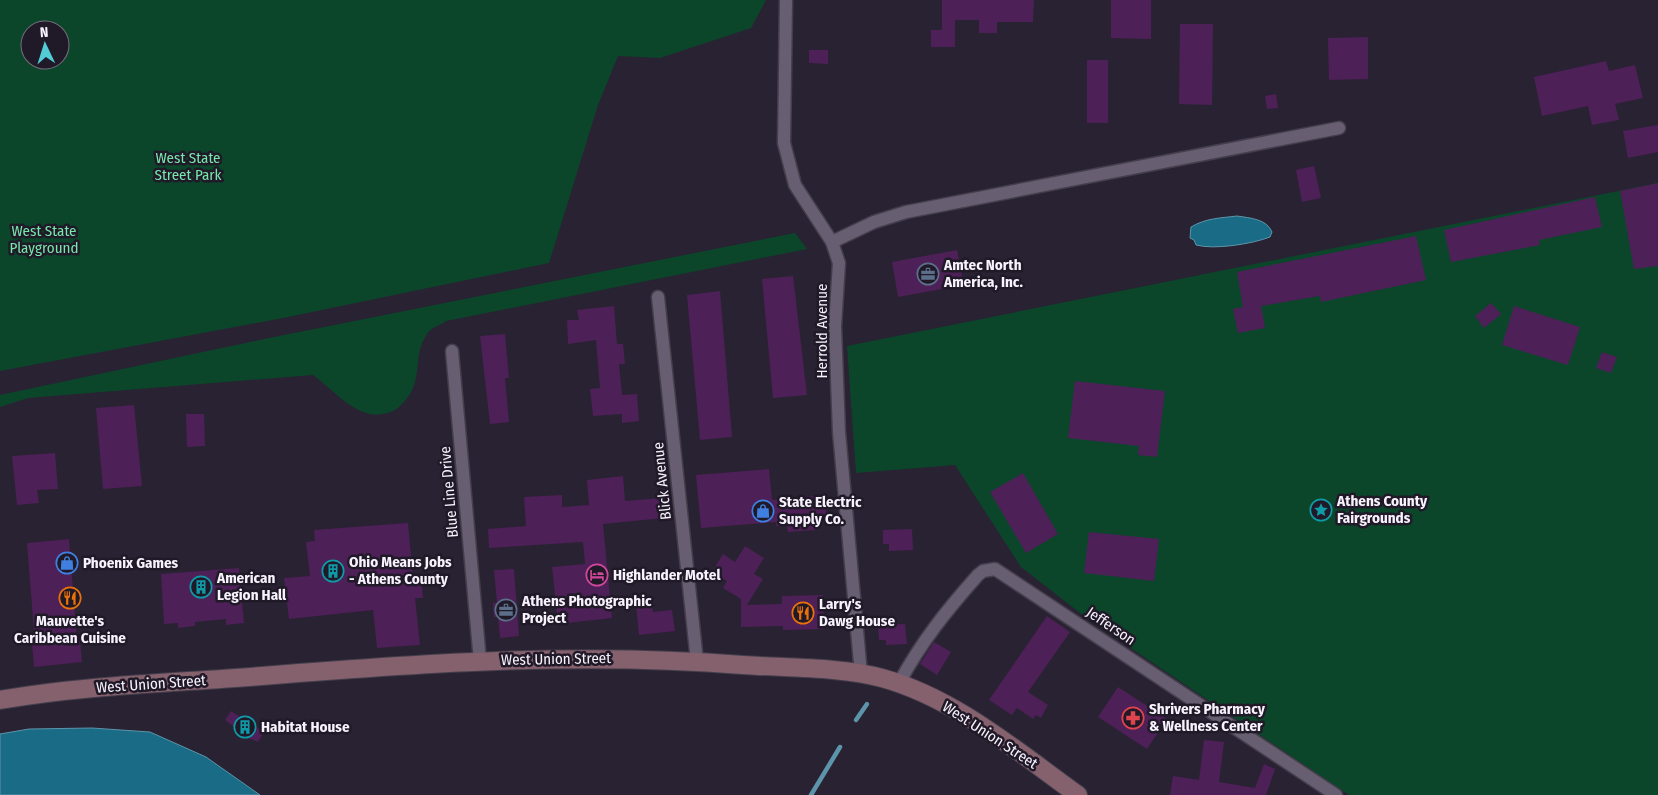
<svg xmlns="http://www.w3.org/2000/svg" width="1658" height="795" font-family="'Fira Sans Condensed',sans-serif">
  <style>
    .green { fill: #0b462b; fill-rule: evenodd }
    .water { fill: #1a6c86; stroke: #5c94aa }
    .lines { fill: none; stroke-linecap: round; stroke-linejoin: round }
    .stream { stroke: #5c94aa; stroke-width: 4.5 }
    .building { fill: #4d2057 }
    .street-casing { stroke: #443e4c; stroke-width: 15 }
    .secondary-casing { stroke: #443e4c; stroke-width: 20 }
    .street { stroke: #675e71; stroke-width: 12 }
    .secondary { stroke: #85606d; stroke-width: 18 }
    .labels { text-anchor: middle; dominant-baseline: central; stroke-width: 5; stroke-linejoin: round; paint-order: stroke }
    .park-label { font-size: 15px; fill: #77e7aa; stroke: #201928 }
    .poi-label { font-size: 15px; font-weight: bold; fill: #f7f2fd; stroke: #201928; text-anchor: start }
    .street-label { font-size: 15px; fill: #f7f2fd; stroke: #201928 }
  </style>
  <rect width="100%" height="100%" fill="#292232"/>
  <g class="green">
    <path d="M 0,0 L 766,0 L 751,28 L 660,58 L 618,56 L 598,105 L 549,263 L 288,317 L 0,371 ZM 30,30 L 60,30 L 60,60 L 30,60 Z"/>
    <polygon points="1658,183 1658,795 1349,795 1089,620 1021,567 955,465 856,473 847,346"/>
    <path d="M 795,233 L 807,249 L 446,321 C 441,325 430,328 427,334 C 410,359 427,382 399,407 C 392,413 379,416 370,414 C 348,409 330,387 313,375 L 28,398 L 0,407 L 0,395 L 269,338 Z"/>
  </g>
  <g class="water">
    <path d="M 1237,216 C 1250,218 1267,219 1272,232 L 1270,237 C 1252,244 1214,250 1196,245 L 1194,240 L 1190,238 L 1191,227 C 1206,218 1221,218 1237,216 Z"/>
    <polygon points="92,728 150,732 206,757 260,795 0,795 0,734 29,729"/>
  </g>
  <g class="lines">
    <g class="stream">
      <polyline points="856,720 867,704"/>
      <polyline points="811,795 840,747"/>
    </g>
  </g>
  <g class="building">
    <polygon points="942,0 1034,0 1033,22 997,22 997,33 979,33 979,20 955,20 955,47 931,47 931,30 942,30"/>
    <polygon points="1111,0 1151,0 1151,39 1111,38"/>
    <polygon points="1180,24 1213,24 1212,105 1179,104"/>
    <polygon points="1368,37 1368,79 1329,80 1328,38"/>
    <polygon points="809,50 828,50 828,64 809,63"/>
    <rect x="1087" y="60" width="21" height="63"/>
    <polygon points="1606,61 1609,71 1635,65 1643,98 1615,104 1619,120 1592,125 1588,106 1542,116 1534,77"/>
    <polygon points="1276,94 1278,108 1267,109 1265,96"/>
    <polygon points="1658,125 1658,152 1628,158 1623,131"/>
    <polygon points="1314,166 1321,198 1302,202 1296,170"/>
    <polygon points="1658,183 1658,266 1634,269 1620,191"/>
    <polygon points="1595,197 1602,227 1539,240 1540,245 1451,262 1444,230"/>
    <polygon points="1416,236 1426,280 1321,302 1320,296 1261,306 1265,328 1238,333 1233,309 1243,307 1237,272"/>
    <polygon points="957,250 964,285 898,297 892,262"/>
    <polygon points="793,276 807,395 773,398 762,279"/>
    <polygon points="720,291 732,437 700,440 687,295"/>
    <polygon points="1491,303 1501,314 1484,328 1475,316"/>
    <polygon points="614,306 617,344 623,344 625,364 619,364 622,395 637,394 639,421 622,423 622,414 593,416 590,389 600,388 596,340 568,344 567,320 579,320 577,310"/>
    <polygon points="1514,306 1580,327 1568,365 1502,345"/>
    <polygon points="505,334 509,378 505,378 509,422 490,424 480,336"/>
    <polygon points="1602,352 1617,357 1611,373 1596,368"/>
    <polygon points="1075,381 1165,391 1157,457 1138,455 1139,446 1068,438"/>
    <polygon points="134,405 142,486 103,489 96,408"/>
    <polygon points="186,414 204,414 205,446 187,447"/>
    <polygon points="55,453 58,489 37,490 39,503 17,505 12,456"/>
    <polygon points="769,469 772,500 824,495 827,522 815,523 816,530 788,532 787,525 776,526 776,522 701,528 696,475"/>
    <polygon points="1023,473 1058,534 1026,553 990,492"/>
    <polygon points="623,476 625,501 662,498 664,518 603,524 612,618 558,624 552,567 585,564 583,542 489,548 488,529 526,526 524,497 562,495 562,507 589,505 587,480"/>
    <polygon points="408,523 413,577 421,577 423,598 415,598 420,645 377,648 373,610 289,619 284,578 310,576 306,542 315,541 314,530"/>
    <polygon points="912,529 913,550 889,551 889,544 883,544 883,530"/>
    <polygon points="1089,532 1159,539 1154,581 1084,573"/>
    <polygon points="69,539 77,641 80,641 82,662 34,667 32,644 35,644 27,543"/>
    <polygon points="745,546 764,558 754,574 763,579 747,605 782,604 782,596 823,595 824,629 783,630 783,626 741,627 741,599 723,588 727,581 712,572 723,554 735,562"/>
    <polygon points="239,568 244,623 226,625 226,619 195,622 195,626 178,628 178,623 164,624 161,574"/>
    <polygon points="514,569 519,636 500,638 498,617 494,617 493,603 497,603 494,570"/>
    <polygon points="652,604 653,612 672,610 675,631 639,635 636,605"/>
    <polygon points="1047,616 1070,632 1028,692 1048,705 1041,718 1036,715 1033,719 1017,708 1012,715 989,700"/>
    <polygon points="905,624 907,644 886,645 886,640 879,640 878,625"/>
    <polygon points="934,642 951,652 937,675 920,664"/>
    <polygon points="1118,687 1167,719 1147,749 1098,717"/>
    <polygon points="231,711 264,732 258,742 235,732 237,729 225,720"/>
    <polygon points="1204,740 1224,742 1219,782 1255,788 1264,764 1275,769 1266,795 1170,795 1173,776 1199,780"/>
  </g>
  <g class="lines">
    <g class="street-casing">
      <g id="street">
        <polyline points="786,0 784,143 795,185 832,242 839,263 835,326 839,432 861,674"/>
        <polyline points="832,242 874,222 906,212 1339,128"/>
        <polyline points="658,297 697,661"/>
        <polyline points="452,351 480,661"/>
        <path d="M 899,683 C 922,641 946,611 978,575 L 983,571 L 995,569 L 1336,795"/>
      </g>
    </g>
    <g class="secondary-casing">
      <path id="secondary" d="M 0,700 C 86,685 175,683 262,676 C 423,663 582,652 743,665 C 785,668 843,667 882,678 C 955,698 1018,752 1078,795"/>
    </g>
    <use href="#street" class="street"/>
    <use href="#secondary" class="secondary"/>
  </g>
  <defs>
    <g id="office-ring" transform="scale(1.125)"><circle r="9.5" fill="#201928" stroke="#5c6f8a" stroke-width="1.5"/><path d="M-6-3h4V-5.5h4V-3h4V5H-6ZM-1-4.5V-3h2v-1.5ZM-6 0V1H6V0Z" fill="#5c6f8a"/></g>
    <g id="sight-ring" transform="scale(1.125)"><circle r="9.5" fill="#201928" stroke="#0f9aa8" stroke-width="1.5"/><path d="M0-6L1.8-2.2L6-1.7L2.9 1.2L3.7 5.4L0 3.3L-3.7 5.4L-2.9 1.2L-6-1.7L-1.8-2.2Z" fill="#0f9aa8"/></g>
    <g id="shop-ring" transform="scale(1.125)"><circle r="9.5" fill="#201928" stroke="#3f7fe0" stroke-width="1.5"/><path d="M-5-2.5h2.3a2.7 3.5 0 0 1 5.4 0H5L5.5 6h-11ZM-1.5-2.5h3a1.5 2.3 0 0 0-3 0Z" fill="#3f7fe0"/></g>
    <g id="building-ring" transform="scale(1.125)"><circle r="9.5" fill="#201928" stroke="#0f9aa8" stroke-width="1.5"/><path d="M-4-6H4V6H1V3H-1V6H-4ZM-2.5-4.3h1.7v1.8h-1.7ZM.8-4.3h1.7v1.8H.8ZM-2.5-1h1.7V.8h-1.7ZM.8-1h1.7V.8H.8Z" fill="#0f9aa8"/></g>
    <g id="hotel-ring" transform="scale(1.125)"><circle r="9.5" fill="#201928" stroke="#d1479c" stroke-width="1.5"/><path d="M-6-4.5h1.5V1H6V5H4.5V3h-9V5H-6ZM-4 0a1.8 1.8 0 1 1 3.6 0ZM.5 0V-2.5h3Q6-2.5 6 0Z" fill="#d1479c"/></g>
    <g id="restaurant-ring" transform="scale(1.125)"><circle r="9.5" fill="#201928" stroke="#e8710a" stroke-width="1.5"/><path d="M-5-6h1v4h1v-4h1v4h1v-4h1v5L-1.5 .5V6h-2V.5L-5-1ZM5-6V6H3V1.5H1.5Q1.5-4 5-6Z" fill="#e8710a"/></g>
    <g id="pharmacy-ring" transform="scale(1.125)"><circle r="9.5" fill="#201928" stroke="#e0444e" stroke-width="1.5"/><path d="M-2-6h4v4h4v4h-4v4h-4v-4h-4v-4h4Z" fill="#e0444e"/></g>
  </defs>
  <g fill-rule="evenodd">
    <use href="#office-ring" x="928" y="274"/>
    <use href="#sight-ring" x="1321" y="510"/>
    <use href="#shop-ring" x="763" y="511"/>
    <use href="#shop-ring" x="67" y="563"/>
    <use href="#building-ring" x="333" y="571"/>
    <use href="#hotel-ring" x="597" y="575"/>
    <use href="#building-ring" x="201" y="587"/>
    <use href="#restaurant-ring" x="70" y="598"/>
    <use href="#office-ring" x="506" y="610"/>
    <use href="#restaurant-ring" x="803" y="613"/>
    <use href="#pharmacy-ring" x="1133" y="718"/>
    <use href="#building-ring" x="245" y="727"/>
  </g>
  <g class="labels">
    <g class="park-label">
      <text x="188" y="158">West State<tspan x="188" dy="17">Street Park</tspan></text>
      <text x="44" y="231">West State<tspan x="44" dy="17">Playground</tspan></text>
    </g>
    <g class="poi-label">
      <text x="944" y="265">Amtec North<tspan x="944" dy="17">America, Inc.</tspan></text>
      <text x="1337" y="501">Athens County<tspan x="1337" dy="17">Fairgrounds</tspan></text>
      <text x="779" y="502">State Electric<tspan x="779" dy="17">Supply Co.</tspan></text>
      <text x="349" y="562">Ohio Means Jobs<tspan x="349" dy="17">- Athens County</tspan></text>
      <text x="83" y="563">Phoenix Games</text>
      <text x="613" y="575">Highlander Motel</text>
      <text x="217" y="578">American<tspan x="217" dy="17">Legion Hall</tspan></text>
      <text x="522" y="601">Athens Photographic<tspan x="522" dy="17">Project</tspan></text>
      <text x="819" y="604">Larry's<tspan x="819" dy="17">Dawg House</tspan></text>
      <text x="70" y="621" text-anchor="middle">Mauvette's<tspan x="70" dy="17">Caribbean Cuisine</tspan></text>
      <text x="1149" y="709">Shrivers Pharmacy<tspan x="1149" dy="17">&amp; Wellness Center</tspan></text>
      <text x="261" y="727">Habitat House</text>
    </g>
    <g class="street-label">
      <text transform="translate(822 331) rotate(-90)">Herrold Avenue</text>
      <text transform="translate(662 481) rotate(-96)">Blick Avenue</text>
      <text transform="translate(449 492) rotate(-95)">Blue Line Drive</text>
      <text transform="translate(1111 626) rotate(34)">Jefferson</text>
      <text transform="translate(556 659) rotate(-1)">West Union Street</text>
      <text transform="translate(151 684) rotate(-4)">West Union Street</text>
      <text transform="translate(990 735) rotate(33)">West Union Street</text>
    </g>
  </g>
  <g transform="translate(45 45) rotate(356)"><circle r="24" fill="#201928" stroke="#76707d"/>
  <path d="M0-4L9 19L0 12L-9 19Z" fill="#52cbd7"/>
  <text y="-8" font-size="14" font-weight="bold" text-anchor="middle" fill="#f7f2fd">N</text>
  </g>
</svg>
